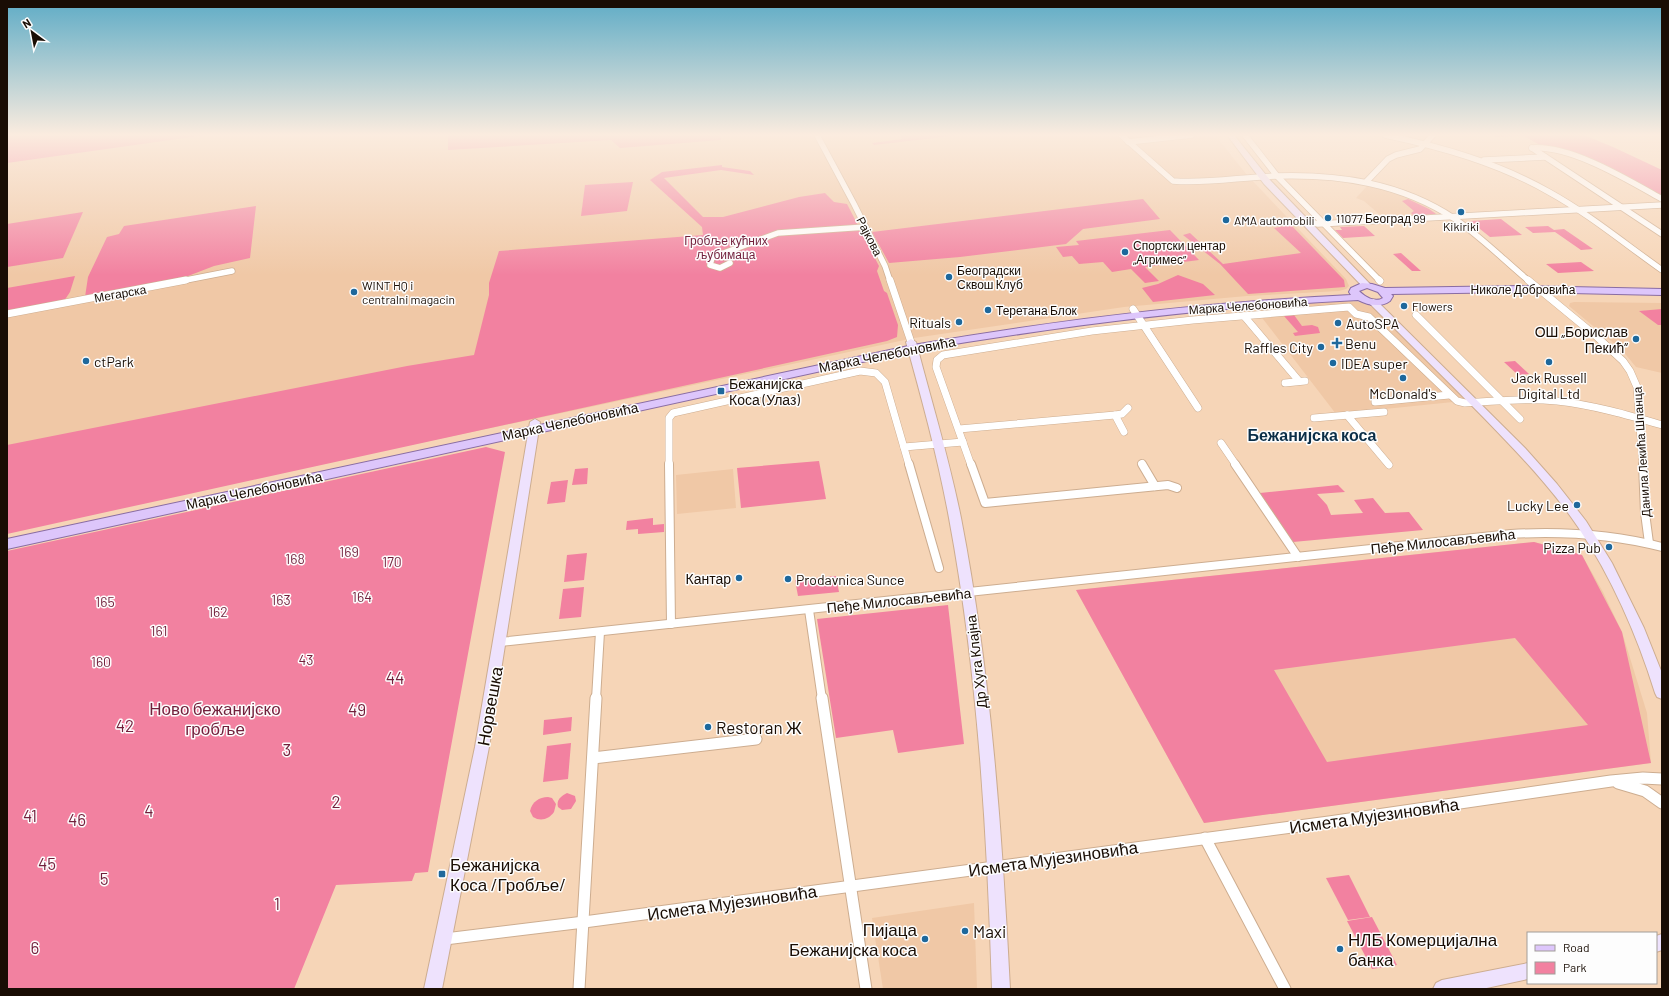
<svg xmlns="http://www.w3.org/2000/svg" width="1669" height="996" font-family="Barlow,sans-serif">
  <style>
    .built { fill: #f0c8a6 }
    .green { fill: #f281a0; fill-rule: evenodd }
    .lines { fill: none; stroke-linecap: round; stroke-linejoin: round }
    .street-far3-casing { stroke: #cdad90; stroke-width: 7 }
    .street-far2-casing { stroke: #cdad90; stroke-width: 8 }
    .street-far1-casing { stroke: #cdad90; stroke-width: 10 }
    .street-casing { stroke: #cdad90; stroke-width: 13 }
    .secondary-casing { stroke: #cdad90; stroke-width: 2 }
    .primary-casing { stroke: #8a6da3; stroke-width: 2 }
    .street-far3 { stroke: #fff; stroke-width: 5.5 }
    .street-far2 { stroke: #fff; stroke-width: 7 }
    .street-far1 { stroke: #fff; stroke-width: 8 }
    .street { stroke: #fff; stroke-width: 11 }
    .secondary { fill: #eee2fd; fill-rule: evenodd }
    .primary { fill: #ddc6fb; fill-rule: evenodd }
    .poi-dot { fill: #1e689c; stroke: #fdfdfd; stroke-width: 1.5 }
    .labels { text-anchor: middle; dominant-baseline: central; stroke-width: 3; stroke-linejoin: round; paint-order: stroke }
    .far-poi-label { font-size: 12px; fill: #190d04; stroke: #fdfdfd; text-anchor: start }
    .far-street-label { font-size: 12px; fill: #190d04; stroke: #fdfdfd }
    .far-park-label { font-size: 12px; fill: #721f3b; stroke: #fdfdfd }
    .poi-label { font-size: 14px; fill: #190d04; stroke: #fdfdfd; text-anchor: end }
    .street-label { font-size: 14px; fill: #190d04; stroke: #fdfdfd }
    .park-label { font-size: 14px; fill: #721f3b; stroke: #fdfdfd }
    .quarter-label { font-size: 16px; font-weight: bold; fill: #0b2e47; stroke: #fdfdfd }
    .near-park-label { font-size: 17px; fill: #721f3b; stroke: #fdfdfd }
    .near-street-label { font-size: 17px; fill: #190d04; stroke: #fdfdfd }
    .near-poi-label { font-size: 17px; fill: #190d04; stroke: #fdfdfd; text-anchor: start }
  </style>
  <rect width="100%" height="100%" fill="#f6d5b7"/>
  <g class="built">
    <polygon points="7,135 1215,135 1247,175 1346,279 1349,286 1346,289 1339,291 1247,296 1124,307 914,338 534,419 7,529"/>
    <polygon points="1368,185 1404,196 1422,204 1439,215 1389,217 1385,214 1379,214 1364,201 1356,198"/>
    <polygon points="1345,300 1365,303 1373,308 1472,405 1453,402 1336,414 1253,306"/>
    <polygon points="1574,302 1662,303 1662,373 1636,367 1622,350 1569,306 1570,303"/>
    <polygon points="733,469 736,508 677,514 676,475"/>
    <polygon points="1534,542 1582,555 1603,592 1622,632 1647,713 1651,763 1204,823 1076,590"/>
    <polygon points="974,903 977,989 883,989 872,918"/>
  </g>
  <g class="green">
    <polygon points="7,135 206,135 7,163"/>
    <polygon points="448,135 720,135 721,140 620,148 611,140 448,150"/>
    <polygon points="900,135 960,135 874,145 872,143 902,139"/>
    <polygon points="1493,135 1584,135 1613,147 1662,170 1662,197 1555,148 1538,144 1524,136 1496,137"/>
    <path d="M 722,165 L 722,167 L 750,171 L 754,175 L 721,170 L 664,178 L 703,217 L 723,217 L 799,197 L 825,193 L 834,202 L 847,204 L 879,266 L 877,271 L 884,291 L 887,293 L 898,325 L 897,337 L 887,341 C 594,406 300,469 7,534 L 7,445 L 407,366 L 474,355 L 489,295 L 489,283 L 499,251 L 703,235 L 702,227 L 650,180 L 662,172 Z"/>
    <polygon points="633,182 627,211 581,216 585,185"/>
    <polygon points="1143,199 1160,219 1083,229 1066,244 960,257 889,263 872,232"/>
    <polygon points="1408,199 1429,209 1436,214 1414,216 1411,213 1414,211 1402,201"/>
    <polygon points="256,206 250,258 214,266 188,276 150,286 85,297 88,277 107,237 119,234 124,226"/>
    <polygon points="83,212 63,258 7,267 7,224"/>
    <polygon points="1501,219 1522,235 1490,237 1470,221"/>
    <polygon points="1291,225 1344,280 1345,287 1248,294 1220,264 1183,235 1190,233 1223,264 1301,253 1274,228"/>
    <polygon points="1364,226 1375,236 1343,238 1335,230 1342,230 1340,227"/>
    <polygon points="1548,226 1554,230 1564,229 1593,249 1581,250 1555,232 1533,233 1525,227"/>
    <polygon points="1170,230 1199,260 1145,267 1159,281 1145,283 1131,269 1112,272 1103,262 1079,264 1072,256 1063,257 1056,247 1079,245 1076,241"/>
    <polygon points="1401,253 1421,271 1412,271 1393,254"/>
    <polygon points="1581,262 1594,271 1558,273 1546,264"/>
    <polygon points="1178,275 1203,284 1215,295 1153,302 1142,288 1158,284"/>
    <polygon points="75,276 70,292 64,301 7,311 7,288"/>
    <polygon points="1662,309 1662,325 1658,325 1639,311"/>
    <polygon points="1294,315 1302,326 1312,325 1318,327 1320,333 1295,336 1293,333 1298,332 1284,316"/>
    <polygon points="1515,361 1529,374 1518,375 1504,362"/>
    <polygon points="486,447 505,452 428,872 415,873 412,881 336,885 294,989 7,989 7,551"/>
    <polygon points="819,461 826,499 741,508 737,468"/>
    <polygon points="588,468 587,484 572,485 575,469"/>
    <polygon points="568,480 565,502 547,504 551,482"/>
    <polygon points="1338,485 1345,492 1317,494 1327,505 1331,515 1363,513 1354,500 1373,498 1385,513 1409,512 1423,530 1293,542 1260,493"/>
    <polygon points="653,518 653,525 664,524 664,532 638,534 638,529 626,530 627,521"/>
    <path d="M 1534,542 L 1582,555 L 1622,632 L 1651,763 L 1204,823 L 1076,590 ZM 1515,638 L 1588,725 L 1327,762 L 1274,670 Z"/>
    <polygon points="587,553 584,580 564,582 567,555"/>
    <polygon points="836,576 839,592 798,596 795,580"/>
    <polygon points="584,587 581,617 559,619 563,589"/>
    <polygon points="948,605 964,744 898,753 893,730 836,738 817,619"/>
    <polygon points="572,717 571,731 543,735 544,720"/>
    <polygon points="571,743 568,779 543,782 547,746"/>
    <path d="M 567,793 L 575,796 L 576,801 L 571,809 L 562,810 L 558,807 C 556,800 561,796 567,793 Z"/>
    <path d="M 548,797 L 552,798 L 556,804 L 554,812 C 549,819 541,822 533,817 L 530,811 C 532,802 539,797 548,797 Z"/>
    <polygon points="1349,875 1370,917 1348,920 1326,878"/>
    <polygon points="1372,917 1397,965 1372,969 1347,921"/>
  </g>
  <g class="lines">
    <g class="street-far3-casing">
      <g id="street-far3">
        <polyline points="817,135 854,204 885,266 890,281"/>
        <path d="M 1121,135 L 1173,181 C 1207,184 1241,177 1276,176 C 1339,174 1401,183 1455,219 C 1480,236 1505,261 1529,281"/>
        <polyline points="1245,135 1277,176 1380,281"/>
        <path d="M 1385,135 C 1442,147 1498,163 1549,192 C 1589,214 1625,244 1662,270"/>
        <polyline points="1128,142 1192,135"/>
        <polyline points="1532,148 1662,234"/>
        <path d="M 1532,148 C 1571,145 1628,180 1662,199"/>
        <polyline points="1484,160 1545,157"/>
        <polyline points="1366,182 1388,159 1396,155 1420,149 1433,135"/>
        <polyline points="1303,220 1318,224 1662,205"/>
        <polyline points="721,254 778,233 866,227"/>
        <polyline points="724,257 721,254 712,258 710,265 720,268 730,263"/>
        <polyline points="181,281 232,271"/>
      </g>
    </g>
    <g class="street-far2-casing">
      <g id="street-far2">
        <polyline points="890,280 911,342"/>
        <polyline points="1379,280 1380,281"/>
        <polyline points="1528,280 1596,336 1623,361 1630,371 1637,387 1643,465"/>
        <polyline points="1133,309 1198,408"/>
        <polyline points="7,314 186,280"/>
        <polyline points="1416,315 1520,419"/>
        <polyline points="1244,316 1299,381"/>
        <polyline points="1285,383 1305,381"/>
        <polyline points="1375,402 1449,395"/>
        <polyline points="1115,415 1122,414 1128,408"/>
        <polyline points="1347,415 1389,465"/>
        <polyline points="1314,418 1384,412"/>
        <polyline points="959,429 1115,415 1124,432"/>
        <polyline points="1221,443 1236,465"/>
        <polyline points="904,447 963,442"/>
        <polyline points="669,465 669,418 673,413 860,371 876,373 885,382 909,465"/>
        <path d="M 971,465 L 936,367 L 937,360 L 943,355 L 1092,331 L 1193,320 L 1349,307 L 1356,314 L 1369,317 L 1457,401 L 1465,403 C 1496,401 1526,398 1557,401 C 1593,405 1628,415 1662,425"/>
      </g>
    </g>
    <g class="street-far1-casing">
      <g id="street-far1">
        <polyline points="669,464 671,624"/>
        <polyline points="909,464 939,568"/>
        <polyline points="971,464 985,503 1168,485 1177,488"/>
        <polyline points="1142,464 1155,486"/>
        <polyline points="1235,464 1298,557"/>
        <polyline points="1643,464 1645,513 1649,543"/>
        <polyline points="809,610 822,699"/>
        <path d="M 500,642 L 1511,534 C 1563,531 1612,534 1662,547"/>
        <polyline points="596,699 600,632"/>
      </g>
    </g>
    <g class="street-casing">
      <g id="street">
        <polyline points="822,698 866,989"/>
        <polyline points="593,758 756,739"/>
        <polyline points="1618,783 1645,791 1662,803"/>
        <polyline points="1205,838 1285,989"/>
        <polyline points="445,939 584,922 1329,822 1611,781 1643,778 1662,779"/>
        <polyline points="579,989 596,698"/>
      </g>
    </g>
    <g class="secondary-casing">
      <g id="secondary">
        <polygon points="1227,135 1234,135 1270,180 1370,284 1371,286 1370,288 1364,288 1264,184"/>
        <path d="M 1373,299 L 1376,300 L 1525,448 L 1557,484 L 1586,521 L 1612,563 L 1644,628 L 1662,673 L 1662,699 L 1657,697 L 1655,693 C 1637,635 1612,578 1578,527 C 1551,487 1518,453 1485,419 C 1447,380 1408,342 1370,304 L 1369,302 Z"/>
        <path d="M 911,339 L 916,342 C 931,400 949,458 961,518 C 991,673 1002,831 1010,989 L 992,989 C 987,831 978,673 949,518 C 938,458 922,400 906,342 Z"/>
        <polygon points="535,419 540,422 489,747 442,989 424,989 475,747 530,422"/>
        <polygon points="1662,934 1662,950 1656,952 1656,936"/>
        <polygon points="1528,963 1528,979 1482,989 1433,989 1436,983 1442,980"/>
      </g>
    </g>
    <g class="primary-casing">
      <path id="primary" d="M 1362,283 L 1372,284 L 1385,288 L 1521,286 L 1662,289 L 1662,295 L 1521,292 L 1391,294 L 1393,296 L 1390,301 C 1380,308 1368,305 1358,300 C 1208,307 1060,326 913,351 L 7,549 L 7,539 L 913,345 C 1058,320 1204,302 1351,295 L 1349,292 L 1351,288 ZM 1367,288 L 1378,292 L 1383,298 C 1375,303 1365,297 1359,291 Z"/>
    </g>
    <use href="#street-far3" class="street-far3"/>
    <use href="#street-far2" class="street-far2"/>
    <use href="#street-far1" class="street-far1"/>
    <use href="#street" class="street"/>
    <use href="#secondary" class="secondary"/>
    <use href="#primary" class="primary"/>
  </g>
  <linearGradient id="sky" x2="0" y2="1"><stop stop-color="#5facc6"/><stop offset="0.49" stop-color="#fbecdf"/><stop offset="1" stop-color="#fbecdf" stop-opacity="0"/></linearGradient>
  <rect width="1669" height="275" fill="url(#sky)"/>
  <g class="poi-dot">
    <circle cx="1461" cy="212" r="4"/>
    <circle cx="1328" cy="218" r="4"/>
    <circle cx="1226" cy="220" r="4"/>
    <circle cx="1125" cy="252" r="4"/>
    <circle cx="949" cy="277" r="4"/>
    <circle cx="354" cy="292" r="4"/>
    <circle cx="1404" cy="306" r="4"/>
    <circle cx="988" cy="310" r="4"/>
    <circle cx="959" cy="322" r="4"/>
    <circle cx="1338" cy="323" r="4"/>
    <circle cx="1636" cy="339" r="4"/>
    <path d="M1335 337h4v4h4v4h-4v4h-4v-4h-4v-4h4z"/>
    <circle cx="1321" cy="347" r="4"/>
    <circle cx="86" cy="361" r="4"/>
    <circle cx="1549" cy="362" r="4"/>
    <circle cx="1333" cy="363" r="4"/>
    <circle cx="1403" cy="378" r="4"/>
    <rect x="717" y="387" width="8" height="8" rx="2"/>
    <circle cx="1577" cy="505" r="4"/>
    <circle cx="1609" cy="547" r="4"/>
    <circle cx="739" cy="578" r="4"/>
    <circle cx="788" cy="579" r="4"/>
    <circle cx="708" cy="727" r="4"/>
    <rect x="438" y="870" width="8" height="8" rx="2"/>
    <circle cx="965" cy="931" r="4"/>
    <circle cx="925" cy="939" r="4"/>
    <circle cx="1340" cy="949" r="4"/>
  </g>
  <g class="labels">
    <g class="far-poi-label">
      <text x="1336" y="218">11077 Београд 99</text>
      <text x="1234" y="220">AMA automobili</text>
      <text x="1461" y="226" text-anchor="middle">Kikiriki</text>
      <text x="1133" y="245">Спортски центар<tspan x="1133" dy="14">„Агримес”</tspan></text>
      <text x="957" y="270">Београдски<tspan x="957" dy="14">Сквош Клуб</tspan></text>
      <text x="362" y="285">WINT HQ i<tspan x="362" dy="14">centralni magacin</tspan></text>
      <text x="1412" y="306">Flowers</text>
      <text x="996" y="310">Теретана Блок</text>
    </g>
    <g class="far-street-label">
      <text transform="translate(870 236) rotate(63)">Рајкова</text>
      <text x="1523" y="289">Николе Добровића</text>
      <text transform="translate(120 293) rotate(-10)">Мегарска</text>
      <text transform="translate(1248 305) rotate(-4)">Марка Челебоновића</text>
      <text transform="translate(1641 452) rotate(-94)">Данила Лекића Шпанца</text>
    </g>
    <g class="far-park-label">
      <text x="726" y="240">Гробље кућних<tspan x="726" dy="14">љубимаца</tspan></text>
    </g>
    <g class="poi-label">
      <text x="951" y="322">Rituals</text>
      <text x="1346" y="323" text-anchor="start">AutoSPA</text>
      <text x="1628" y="331">ОШ „Борислав<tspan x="1628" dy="16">Пекић”</tspan></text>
      <text x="1345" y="343" text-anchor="start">Benu</text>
      <text x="1313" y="347">Raffles City</text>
      <text x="94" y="361" text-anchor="start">ctPark</text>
      <text x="1341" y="363" text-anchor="start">IDEA super</text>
      <text x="1549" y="377" text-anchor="middle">Jack Russell<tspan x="1549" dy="16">Digital Ltd</tspan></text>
      <text x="729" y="383" text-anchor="start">Бежанијска<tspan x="729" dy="16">Коса (Улаз)</tspan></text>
      <text x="1403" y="393" text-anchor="middle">McDonald's</text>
      <text x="1569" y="505">Lucky Lee</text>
      <text x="1601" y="547">Pizza Pub</text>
      <text x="731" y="578">Кантар</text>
      <text x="796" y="579" text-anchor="start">Prodavnica Sunce</text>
    </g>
    <g class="street-label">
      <text transform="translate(887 354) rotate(-11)">Марка Челебоновића</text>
      <text transform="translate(570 421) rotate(-12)">Марка Челебоновића</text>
      <text transform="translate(254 490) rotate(-12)">Марка Челебоновића</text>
      <text transform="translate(1443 541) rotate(-6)">Пеђе Милосављевића</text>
      <text transform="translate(899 600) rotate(-6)">Пеђе Милосављевића</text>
      <text transform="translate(976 662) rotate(-97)">Др Хуга Клајна</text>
    </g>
    <g class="park-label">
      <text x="349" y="551">169</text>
      <text x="295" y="558">168</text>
      <text x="392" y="561">170</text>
      <text x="362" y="596">164</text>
      <text x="281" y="599">163</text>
      <text x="105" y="601">165</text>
      <text x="218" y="611">162</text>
      <text x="159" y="630">161</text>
      <text x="306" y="659">43</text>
      <text x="101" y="661">160</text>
    </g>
    <g class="quarter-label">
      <text x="1312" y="434">Бежанијска коса</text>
    </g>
    <g class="near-park-label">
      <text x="395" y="677">44</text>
      <text x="215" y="708">Ново бежанијско<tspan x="215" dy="20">гробље</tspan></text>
      <text x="357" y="709">49</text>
      <text x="125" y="725">42</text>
      <text x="287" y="749">3</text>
      <text x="336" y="801">2</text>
      <text x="149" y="810">4</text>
      <text x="30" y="815">41</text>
      <text x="77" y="819">46</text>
      <text x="47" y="863">45</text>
      <text x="104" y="878">5</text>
      <text x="277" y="903">1</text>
      <text x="35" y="947">6</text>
    </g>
    <g class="near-street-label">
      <text transform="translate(489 706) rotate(-80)">Норвешка</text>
      <text transform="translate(1374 815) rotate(-8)">Исмета Мујезиновића</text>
      <text transform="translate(1053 858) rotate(-8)">Исмета Мујезиновића</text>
      <text transform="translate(732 902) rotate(-8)">Исмета Мујезиновића</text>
    </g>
    <g class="near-poi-label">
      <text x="716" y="727">Restoran Ж</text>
      <text x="450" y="864">Бежанијска<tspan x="450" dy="20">Коса /Гробље/</tspan></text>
      <text x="917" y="929" text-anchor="end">Пијаца<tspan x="917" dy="20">Бежанијска коса</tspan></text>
      <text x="973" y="931">Maxi</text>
      <text x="1348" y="939">НЛБ Комерцијална<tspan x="1348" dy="20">банка</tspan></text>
    </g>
  </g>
  <rect width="1669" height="996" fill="none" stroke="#190d04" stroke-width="16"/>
  <rect x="1527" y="932" width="130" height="52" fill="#fdfdfd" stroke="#a29d99"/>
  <rect x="1535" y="945" width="20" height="6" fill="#ddc6fb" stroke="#a29d99"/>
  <text x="1563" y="952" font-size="12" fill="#190d04">Road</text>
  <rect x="1535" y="962" width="20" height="12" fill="#f281a0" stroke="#a29d99"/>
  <text x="1563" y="972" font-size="12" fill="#190d04">Park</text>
  <g transform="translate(32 32) rotate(328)" stroke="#fdfdfd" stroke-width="3" paint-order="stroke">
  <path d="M0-3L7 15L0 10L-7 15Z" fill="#190d04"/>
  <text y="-6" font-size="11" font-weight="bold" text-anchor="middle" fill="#190d04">N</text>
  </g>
</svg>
